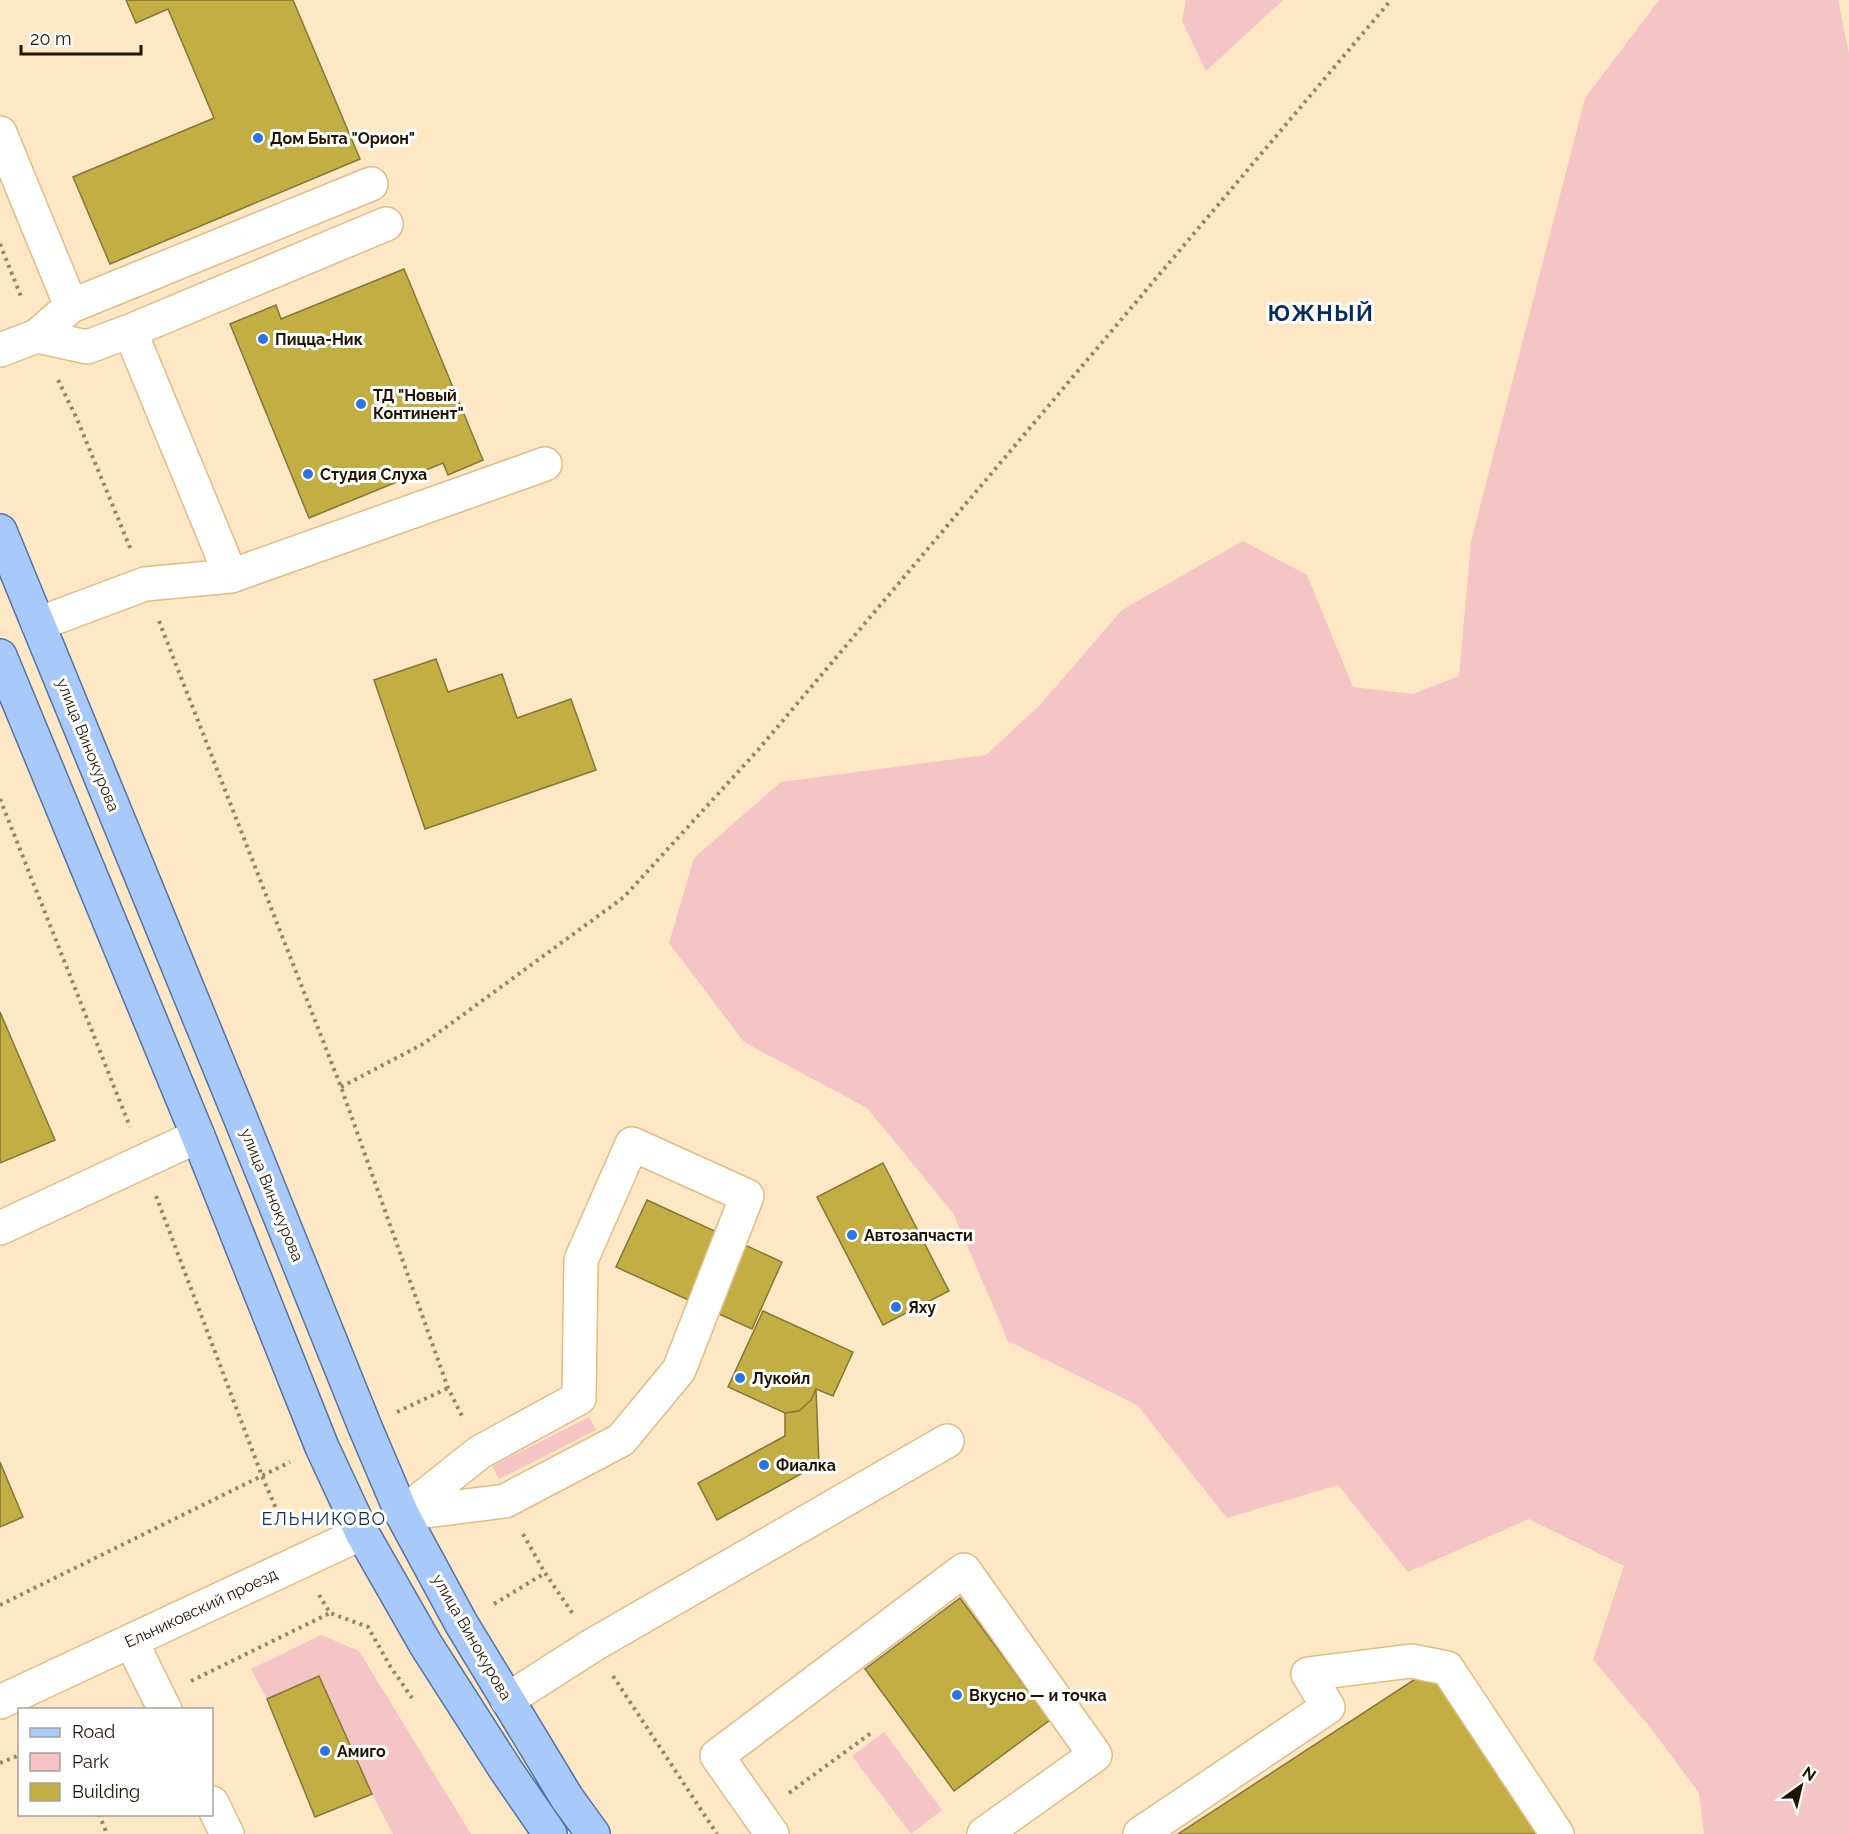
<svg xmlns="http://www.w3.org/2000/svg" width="1849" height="1834" font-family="Raleway,sans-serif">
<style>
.green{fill:#f5c5c5}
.building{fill:#c3ae44;stroke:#837638;stroke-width:1.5}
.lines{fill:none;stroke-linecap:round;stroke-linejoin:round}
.minor-casing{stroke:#e1bc84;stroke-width:36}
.major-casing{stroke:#5373a2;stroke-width:36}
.path{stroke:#97856a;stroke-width:4;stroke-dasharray:3 4.5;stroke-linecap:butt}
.minor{stroke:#fff;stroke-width:33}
.major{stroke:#a8cafb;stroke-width:33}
.poi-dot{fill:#2975e1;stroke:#fff;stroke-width:2}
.labels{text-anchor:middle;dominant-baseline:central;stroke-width:6;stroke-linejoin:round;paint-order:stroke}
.poi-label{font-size:16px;font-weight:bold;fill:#211400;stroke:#fff;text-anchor:start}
.street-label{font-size:16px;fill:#211400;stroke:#fff}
.neighbourhood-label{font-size:18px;letter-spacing:1.5px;fill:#072c5f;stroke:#fff}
.district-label{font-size:22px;font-weight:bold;letter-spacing:1.5px;fill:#072c5f;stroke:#fff}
</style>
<rect width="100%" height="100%" fill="#fde7c5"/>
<!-- green -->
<path class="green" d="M 1186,0 L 1283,0 L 1206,71 L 1182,21 Z
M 1659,0 L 1838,0 L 1849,54 L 1849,1834 L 1704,1834 L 1699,1793 L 1650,1727 L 1593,1660 L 1624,1566 L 1529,1519 L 1408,1572 L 1338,1485 L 1227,1518 L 1137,1405 L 1008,1341 L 953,1213 L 867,1108 L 744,1042 L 669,943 L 694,858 L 781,782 L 986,755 L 1039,706 L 1122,610 L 1243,541 L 1307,575 L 1353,687 L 1413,694 L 1459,676 L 1471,542 L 1585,98 Z
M 589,1417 L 596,1430 L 499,1479 L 492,1466 Z
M 321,1635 L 359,1651 L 471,1834 L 393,1834 L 372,1794 L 319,1676 L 267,1699 L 251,1669 Z
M 884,1732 L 942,1810 L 911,1834 L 852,1756 Z"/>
<!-- building -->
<path class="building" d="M 126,0 L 293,0 L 360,159 L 110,264 L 73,177 L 214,118 L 168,9 L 136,23 Z
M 404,269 L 483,460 L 448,475 L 443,463 L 309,518 L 230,324 L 276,305 L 281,319 Z
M 436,659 L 448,692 L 502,674 L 517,718 L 571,699 L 596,770 L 425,829 L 374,680 Z
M 0,1012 L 55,1140 L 0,1163 Z
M 883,1163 L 949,1291 L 883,1325 L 817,1197 Z
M 647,1200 L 782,1262 L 752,1329 L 616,1267 Z
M 763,1311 L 853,1352 L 833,1396 L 816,1389 L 811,1400 L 799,1411 L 785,1413 L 728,1387 Z
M 816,1389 L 819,1464 L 717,1520 L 698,1483 L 785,1436 L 785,1413 L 799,1411 L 811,1400 Z
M 0,1462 L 23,1517 L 0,1527 Z
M 960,1598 L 1050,1720 L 954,1791 L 865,1669 Z
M 1429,1670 L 1537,1834 L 1178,1834 Z
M 319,1676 L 372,1794 L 315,1817 L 267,1699 Z"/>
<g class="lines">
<defs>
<path id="minor" d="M 0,133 L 71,306
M 130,331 L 231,576
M 37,336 L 87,347 L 130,331 L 386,224
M 0,350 L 37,336 L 71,306 L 371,184
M 38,624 L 145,584 L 231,576 L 545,464
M 632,1144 L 747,1196 L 679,1370 L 621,1440 L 505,1501 L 402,1514 L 480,1452 L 579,1398 L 581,1260 Z
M 0,1228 L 198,1136
M 131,1641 L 165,1710
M 507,1700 L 593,1645 L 947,1441
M 0,1702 L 362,1533
M 212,1803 L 227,1834
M 772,1834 L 717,1756 L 964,1570 L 1095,1755 L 984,1834
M 1140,1834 L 1328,1707 L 1308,1674 L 1411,1661 L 1447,1668 L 1557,1834"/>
<path id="major" d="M 0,531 L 240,1117 L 365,1427 L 402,1514 L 461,1623 L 567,1798 L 593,1834
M 0,656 L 198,1136 L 322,1447 L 362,1533 L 426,1645 L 506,1770 L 550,1834"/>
</defs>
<!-- minor casing -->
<use href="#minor" class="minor-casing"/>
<!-- major casing -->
<use href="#major" class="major-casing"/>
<!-- path -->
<path class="path" d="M 0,244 L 22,299
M 58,380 L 77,419 L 131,550
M 159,621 L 341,1087 L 448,1388 L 463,1418
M 0,799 L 130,1127
M 341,1087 L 423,1044 L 624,897 L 758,750 L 1391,0
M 156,1196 L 262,1476 L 284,1527
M 397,1412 L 448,1388
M 523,1534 L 545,1573 L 573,1614
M 319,1595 L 330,1613 L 368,1627 L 390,1666 L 412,1698
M 494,1604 L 545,1573
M 0,1605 L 290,1462
M 613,1676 L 717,1834
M 191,1681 L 330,1613
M 0,1763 L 20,1755
M 789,1793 L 871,1733
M 99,1814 L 107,1834"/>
<!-- minor -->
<use href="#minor" class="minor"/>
<!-- major -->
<use href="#major" class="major"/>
</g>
<!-- markers -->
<g class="poi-dot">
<circle cx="258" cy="138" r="6"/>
<circle cx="263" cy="339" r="6"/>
<circle cx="361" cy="404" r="6"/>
<circle cx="308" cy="474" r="6"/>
<circle cx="852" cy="1235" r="6"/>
<circle cx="896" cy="1307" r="6"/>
<circle cx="740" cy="1378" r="6"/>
<circle cx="764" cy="1465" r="6"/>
<circle cx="957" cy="1695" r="6"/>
<circle cx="325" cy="1751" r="6"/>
</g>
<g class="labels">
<!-- poi labels -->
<g class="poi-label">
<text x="270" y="138">Дом Быта "Орион"</text>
<text x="275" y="339">Пицца-Ник</text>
<text x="373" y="395">ТД "Новый<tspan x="373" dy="18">Континент"</tspan></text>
<text x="320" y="474">Студия Слуха</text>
<text x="864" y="1235">Автозапчасти</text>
<text x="908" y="1307">Яху</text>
<text x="752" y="1378">Лукойл</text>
<text x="776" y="1465">Фиалка</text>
<text x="969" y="1695">Вкусно — и точка</text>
<text x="337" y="1751">Амиго</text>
</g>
<!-- street labels -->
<g class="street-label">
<text transform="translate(88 745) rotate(68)">улица Винокурова</text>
<text transform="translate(272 1195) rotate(68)">улица Винокурова</text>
<text transform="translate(201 1608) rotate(-25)">Ельниковский проезд</text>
<text transform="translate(472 1637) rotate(60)">улица Винокурова</text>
</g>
<!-- neighbourhood labels -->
<g class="neighbourhood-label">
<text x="324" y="1518">ЕЛЬНИКОВО</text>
</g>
<!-- district labels -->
<g class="district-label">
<text x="1321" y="313">ЮЖНЫЙ</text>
</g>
</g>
<!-- legend -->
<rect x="18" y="1708" width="195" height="108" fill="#ffffff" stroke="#a6a199" stroke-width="1.5"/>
<rect x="30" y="1728" width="30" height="9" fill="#a8cafb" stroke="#a6a199" stroke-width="1.5"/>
<text x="72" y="1738" font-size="18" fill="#211400">Road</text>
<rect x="30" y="1753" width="30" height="18" fill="#f5c5c5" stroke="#a6a199" stroke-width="1.5"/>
<text x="72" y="1768" font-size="18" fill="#211400">Park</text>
<rect x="30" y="1783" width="30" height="18" fill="#c3ae44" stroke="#a6a199" stroke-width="1.5"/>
<text x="72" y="1798" font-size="18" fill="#211400">Building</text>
<!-- north arrow -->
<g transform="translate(1801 1786) rotate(34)" stroke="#ffffff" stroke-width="4.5" paint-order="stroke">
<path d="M0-4.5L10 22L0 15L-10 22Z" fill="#211400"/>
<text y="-9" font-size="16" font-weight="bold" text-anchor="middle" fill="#211400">N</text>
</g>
<!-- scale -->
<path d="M21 45v9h120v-9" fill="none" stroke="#211400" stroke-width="3"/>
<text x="30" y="45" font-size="18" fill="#211400" stroke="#ffffff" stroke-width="4.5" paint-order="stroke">20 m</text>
</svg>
